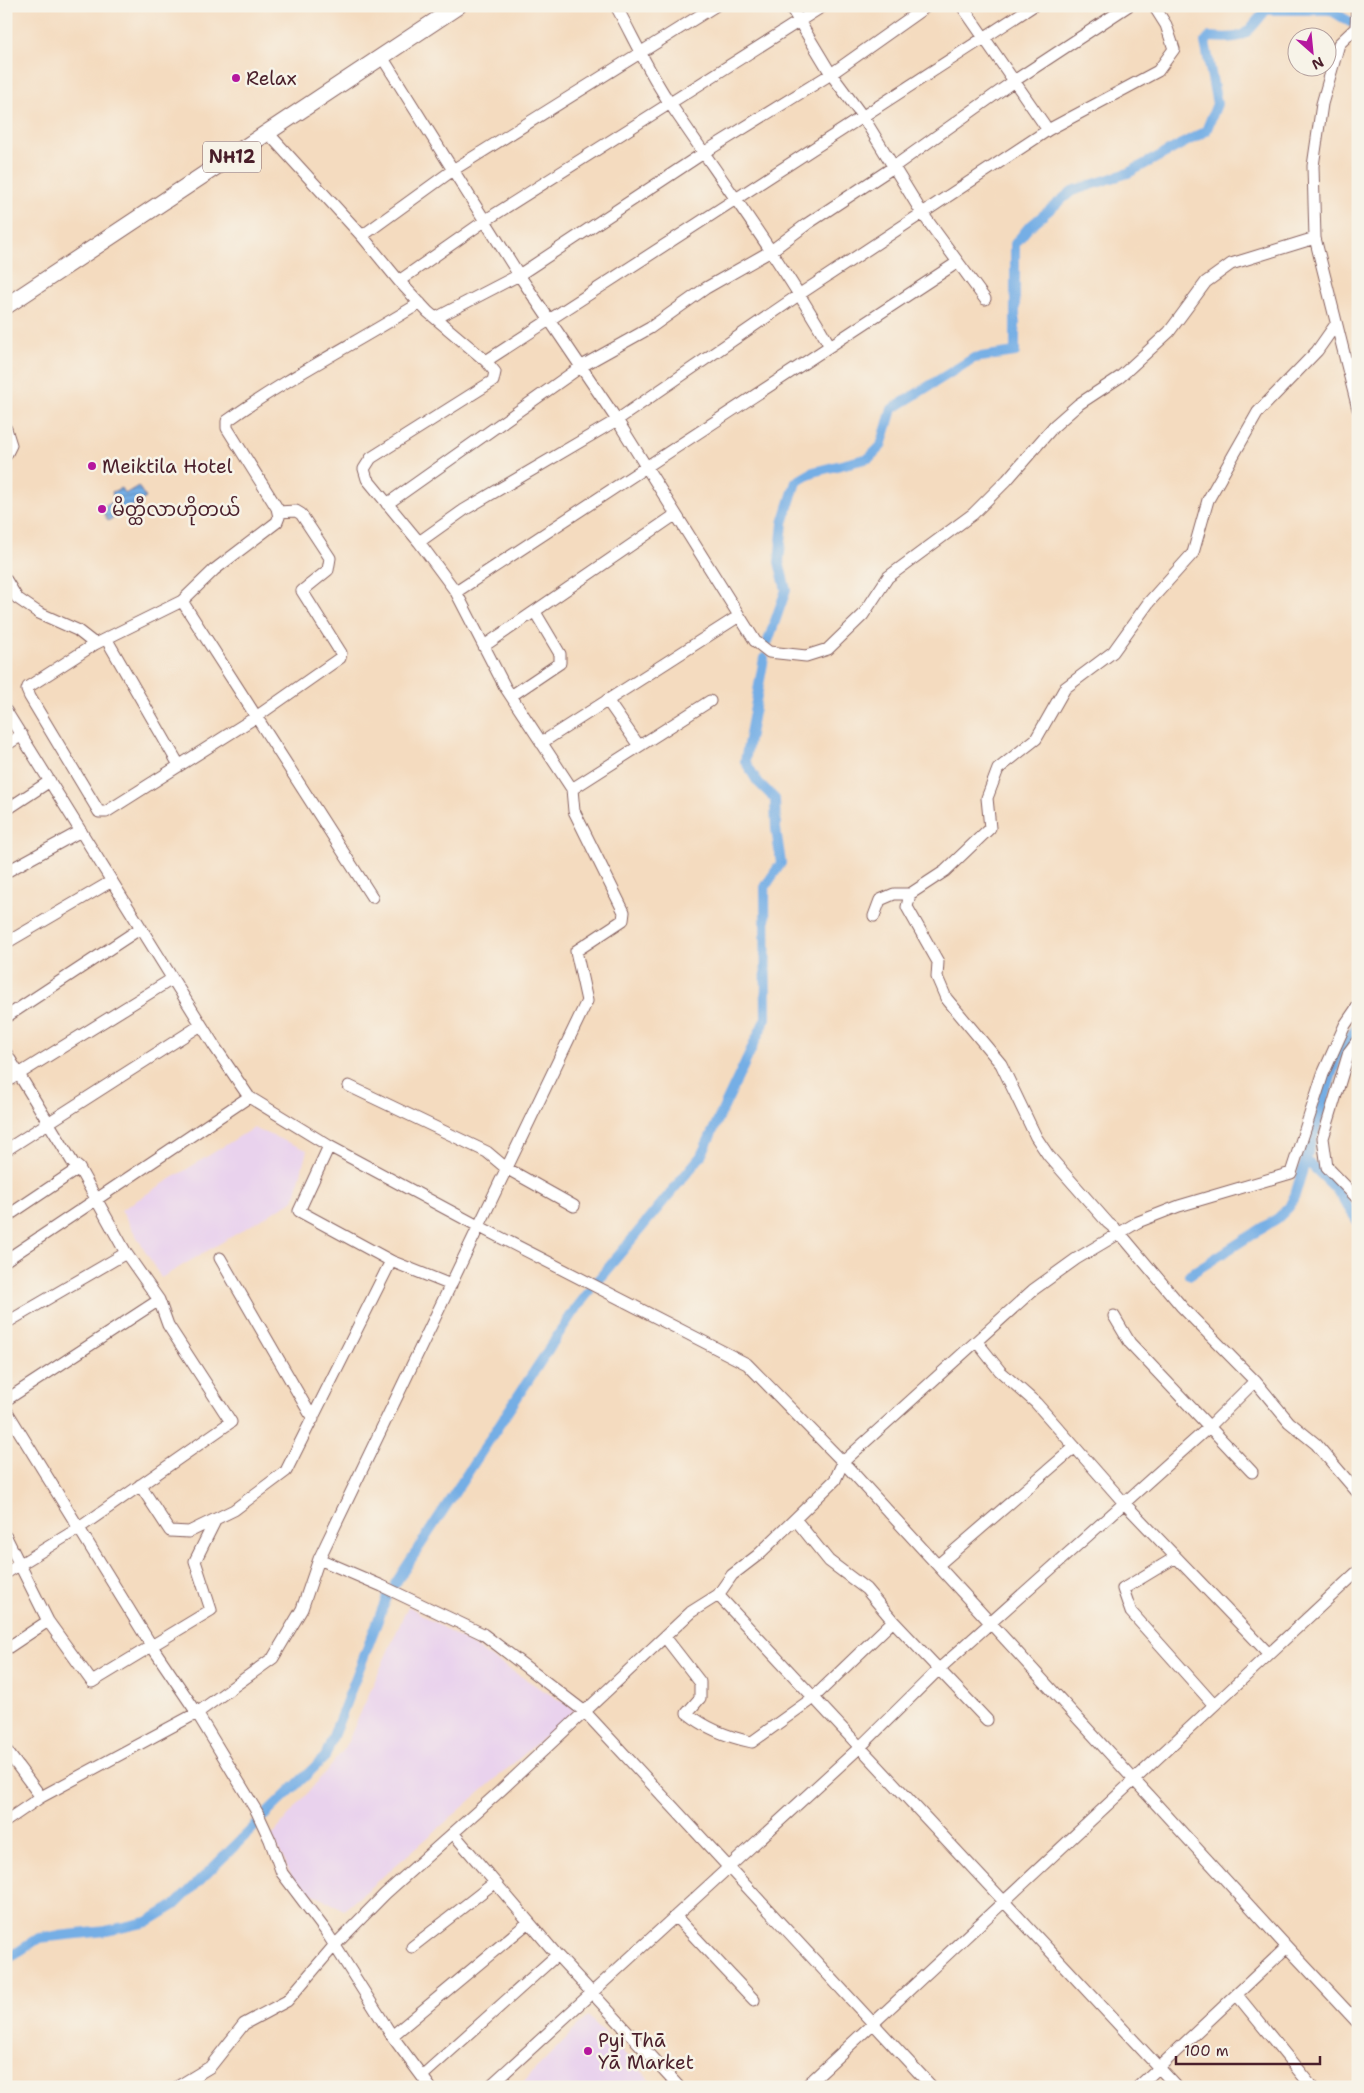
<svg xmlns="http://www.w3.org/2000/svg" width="1364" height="2093" font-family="'Shantell Sans','Noto Sans Myanmar',sans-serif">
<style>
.built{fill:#e9d2ed}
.water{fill:url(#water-rules);stroke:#606688}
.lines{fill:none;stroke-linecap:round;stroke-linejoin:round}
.canal{stroke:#75aee5;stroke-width:10}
.minor-casing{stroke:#86615f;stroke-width:13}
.highway-casing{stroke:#86615f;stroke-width:18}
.minor{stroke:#fff;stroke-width:11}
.highway{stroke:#fff;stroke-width:16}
.poi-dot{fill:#b5179e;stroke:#f7f3e8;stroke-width:2}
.labels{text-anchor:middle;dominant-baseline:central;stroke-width:5;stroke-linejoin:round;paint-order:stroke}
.shield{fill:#f7f3e8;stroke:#7e5f64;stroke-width:1}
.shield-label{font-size:18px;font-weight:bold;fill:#4a1f2b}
.poi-label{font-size:19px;fill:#4a1f2b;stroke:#f7f3e8;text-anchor:start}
</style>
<defs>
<pattern id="water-rules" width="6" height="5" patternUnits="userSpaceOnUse" patternTransform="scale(1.25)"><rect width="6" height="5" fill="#75aee5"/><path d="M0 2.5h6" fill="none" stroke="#628dba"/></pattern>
</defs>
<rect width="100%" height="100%" fill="#f7f3e8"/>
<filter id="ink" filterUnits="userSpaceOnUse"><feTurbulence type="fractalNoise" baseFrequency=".02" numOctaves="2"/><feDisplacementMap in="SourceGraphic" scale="10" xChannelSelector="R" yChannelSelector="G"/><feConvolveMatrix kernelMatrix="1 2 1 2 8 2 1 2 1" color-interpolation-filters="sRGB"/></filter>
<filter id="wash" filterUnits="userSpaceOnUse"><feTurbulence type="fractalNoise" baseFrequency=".0096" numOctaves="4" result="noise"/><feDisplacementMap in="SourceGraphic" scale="20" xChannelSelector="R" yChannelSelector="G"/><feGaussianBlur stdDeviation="1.12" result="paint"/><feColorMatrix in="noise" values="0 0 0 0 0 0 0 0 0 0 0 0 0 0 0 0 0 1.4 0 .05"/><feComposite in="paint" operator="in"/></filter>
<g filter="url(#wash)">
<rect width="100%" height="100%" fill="#f4dbbf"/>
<!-- built -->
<path class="built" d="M 253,1128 L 307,1150 L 294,1200 L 161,1278 L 121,1210 Z
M 408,1606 L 575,1710 L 344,1910 L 296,1885 L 272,1836 L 345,1748 Z
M 588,2016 L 657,2087 L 518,2087 Z"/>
<!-- water -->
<path class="water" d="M 138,486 L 146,498 L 108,521 L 101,509 L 114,501 L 112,492 L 121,488 L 125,494 Z"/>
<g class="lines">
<!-- canal -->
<path class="canal" d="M 768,641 L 786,590 L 779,562 L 783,523 L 796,482 L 813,472 L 869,458 L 881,446 L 892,409 L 974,358 L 1015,352 L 1015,244 L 1028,228 L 1072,191 L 1128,173 L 1206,131 L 1217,104 L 1205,42 L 1210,37 C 1246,40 1244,36 1266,10 L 1330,10 L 1350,22
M 1306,1160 L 1336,1189 L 1358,1222
M 1189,1275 L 1278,1218 L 1289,1207 L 1295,1195 L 1338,1054 L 1358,1025
M 599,1279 L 701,1156 L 766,1018 L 765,887 L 781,863 L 776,829 L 775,799 L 757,781 L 745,761 L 764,658
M 395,1584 L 573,1312 L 589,1292
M 264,1816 L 325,1757 L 387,1597
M 6,1960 L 39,1938 L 106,1931 L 147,1922 L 175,1905 L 255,1826"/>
</g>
</g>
<g filter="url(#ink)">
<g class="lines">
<defs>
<path id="minor" d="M 616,6 C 634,39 650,75 671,105 C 725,185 782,262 830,346
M 790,6 L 831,74 L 863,117 L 922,213 L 985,299
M 823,6 L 486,220 L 399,281 L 428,312 L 486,361 L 495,372 L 493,381 L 371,458 L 364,469 L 367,479 L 419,542 L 464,510 L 617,420 L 800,294 L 1048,130 L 1158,71 L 1174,49 L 1166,25 L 1154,6
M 962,6 L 1048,130
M 1356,26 L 1357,6
M 1358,26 L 1339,44 L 1322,104 L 1313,166 L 1315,238 L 1358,409
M 382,57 L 519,275 L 617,420 L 755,641 L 769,652 L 806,656 L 828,649 L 863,615 L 888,577 L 973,514 L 1007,480 L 1054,426 L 1079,404 L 1120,377 L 1169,332 L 1206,282 L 1231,264 L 1315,238
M 268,133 L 362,236
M 399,281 L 362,236 L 453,170 L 715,6
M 436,318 L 519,275 L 705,152 L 831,74 L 927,6
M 486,361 L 1033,6
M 6,429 L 11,445 L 6,455
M 387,504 L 582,366 L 650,328 L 706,288 L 771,251 L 807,224 L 892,168 L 1014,81 L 1128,6
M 278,512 L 296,511 L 301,514 L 330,558 L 328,570 L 302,591 L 341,653 L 340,658 L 256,717 L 106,812 L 99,812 L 30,697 L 27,690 L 28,687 L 95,644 L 182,601 L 214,570 L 277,522 L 279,517 L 277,508 L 227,428 L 227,421 C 288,377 356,343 420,303
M 6,580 L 17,598 L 39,613 L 77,630 L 95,644
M 456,592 L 958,262
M 182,601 L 372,897
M 107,640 L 179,765
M 484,646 L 675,515
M 511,696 L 560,663 L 560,654 L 535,612
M 607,700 L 639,746
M 6,711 L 215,1047 L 249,1097 L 329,1146 L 478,1226 L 747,1364 L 843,1462 L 1287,1947 L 1138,2087
M 541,743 L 739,616
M 6,745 L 22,735
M 572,789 L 710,701
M 6,810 L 50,781
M 6,872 L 81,831
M 910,894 L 907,907 L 938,962 L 937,977 L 946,998 L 1001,1064 L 1036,1137 L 1048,1155 L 1108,1223 L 1119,1232 L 1182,1307 L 1255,1381 L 1289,1422 L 1316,1444 L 1358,1493
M 874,916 L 880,900 L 894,894 L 910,894 L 945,871 L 990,828 L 987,798 L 998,769 L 1036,739 L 1065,688 L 1113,652 L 1149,602 L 1193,553 L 1208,500 L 1258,412 L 1317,351 L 1336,324
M 6,943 L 112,881
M 6,1017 L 141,928
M 1358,1040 L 1349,1052 L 1323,1138 L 1327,1167 L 1358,1199
M 6,1053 L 73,1163 L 79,1168 L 126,1253 L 159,1300 L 168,1325 L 231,1422 L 79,1528 L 6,1573
M 6,1082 L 172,979
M 349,1086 L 487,1152 L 506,1168 L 574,1206
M 329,1146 L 299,1211 L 391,1261 L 451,1285
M 6,1150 L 201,1025
M 6,1217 L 79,1168
M 220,1258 L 313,1419
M 6,1260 L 249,1097
M 1114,1316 L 1130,1343 L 1252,1472
M 6,1323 L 126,1253
M 977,1342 L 1000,1371 L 1036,1403 L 1125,1504 L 1269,1654
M 6,1400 L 159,1300
M 6,1410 L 151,1645 L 197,1713 L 257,1812 L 270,1840 L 282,1873 L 325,1930 L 392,2036 L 430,2087
M 140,1485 L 170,1531 L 189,1532 L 234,1510 L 286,1471 L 391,1261
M 795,1519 L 829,1561 L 866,1589 L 893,1621 L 987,1720
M 6,1537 L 48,1621 L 92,1682 L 211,1610 L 195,1561 L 216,1519
M 1176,1557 L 1123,1589 L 1131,1612 L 1214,1705
M 319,1559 L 382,1586 L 483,1634 L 585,1712 L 932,2087
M 938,1565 L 1075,1447
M 718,1595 L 1177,2087
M 665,1637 L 700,1682 L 700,1698 L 687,1713 C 707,1729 727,1737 752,1742 L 813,1698 L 893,1621
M 6,1649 L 48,1621
M 6,1750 L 41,1797
M 6,1821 L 41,1797 L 197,1713 L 273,1658 L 302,1609 L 319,1559 L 587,1001 L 576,951 L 623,920 L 624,912 L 574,811 L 572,789 L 505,687 L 456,592 L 419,542
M 453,1833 L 557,1955 L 679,2087
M 676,1917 L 754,2000
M 412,1947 L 494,1883
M 1287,1947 L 1358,2023
M 1237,1995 L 1312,2087
M 392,2036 L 529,1922
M 422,2076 L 557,1955
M 177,2087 L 210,2067 L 244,2024 L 287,2001 L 333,1947 L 385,1894 L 500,1791 L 691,1612 L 718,1595 L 732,1575 L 758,1555 L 835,1480 L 843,1462 L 1033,1290 L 1076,1259 L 1138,1222 L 1179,1206 L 1291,1173 L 1323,1074 L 1345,1025 L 1358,1006
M 489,2087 L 859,1748 L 939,1669 L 1208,1428 L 1255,1381
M 805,2087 L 1358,1571"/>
<path id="highway" d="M 6,306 L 458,6"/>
</defs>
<!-- minor casing -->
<use href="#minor" class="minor-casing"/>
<!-- highway casing -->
<use href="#highway" class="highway-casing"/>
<!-- minor -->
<use href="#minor" class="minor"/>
<!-- highway -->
<use href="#highway" class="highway"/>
</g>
</g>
<!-- markers -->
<g class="poi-dot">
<circle cx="236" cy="78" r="5"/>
<circle cx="92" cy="466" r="5"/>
<circle cx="102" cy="509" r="5"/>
<circle cx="588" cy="2051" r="5"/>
</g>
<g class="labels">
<!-- shield labels -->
<rect class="shield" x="203" y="141.5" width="58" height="31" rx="4"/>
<g class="shield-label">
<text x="232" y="157">NH12</text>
</g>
<!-- poi labels -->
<g class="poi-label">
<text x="246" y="78">Relax</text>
<text x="102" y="466">Meiktila Hotel</text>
<text x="112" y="509">မိတ္ထီလာဟိုတယ်</text>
<text x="598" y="2040">Pyi Thā<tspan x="598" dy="22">Yā Market</tspan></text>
</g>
</g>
<!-- margin -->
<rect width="1364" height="2093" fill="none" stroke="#f7f3e8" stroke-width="25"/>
<!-- north arrow -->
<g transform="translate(1312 52) rotate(153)"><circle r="24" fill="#f7f3e8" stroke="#b29e9c"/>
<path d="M0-4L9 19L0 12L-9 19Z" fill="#b5179e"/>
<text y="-8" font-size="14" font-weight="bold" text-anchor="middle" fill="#4a1f2b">N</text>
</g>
<!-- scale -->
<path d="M1176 2056v8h144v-8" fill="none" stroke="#4a1f2b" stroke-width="2.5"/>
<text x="1184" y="2056" font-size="15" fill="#4a1f2b" stroke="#f7f3e8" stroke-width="4" paint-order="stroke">100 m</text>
</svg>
